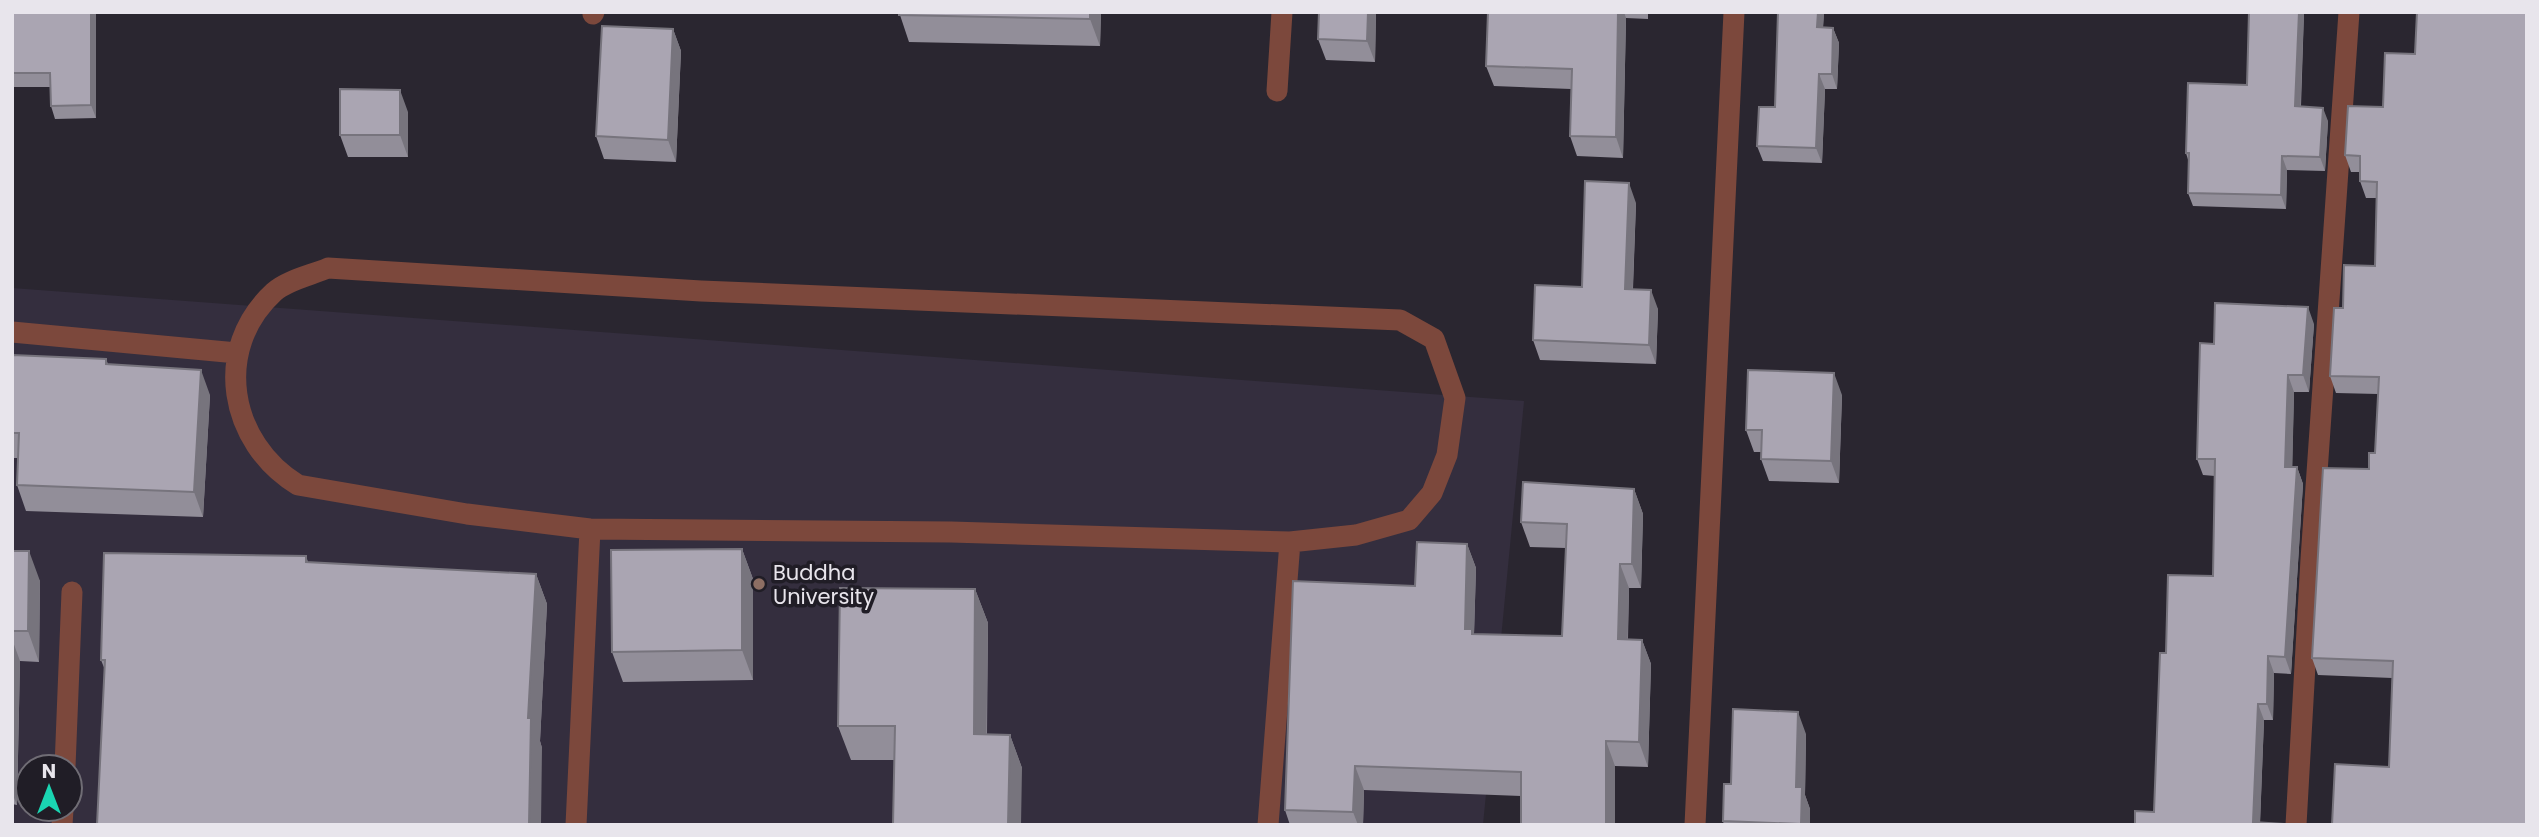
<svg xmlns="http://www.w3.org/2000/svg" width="2539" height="837" font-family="Poppins,sans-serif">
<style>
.built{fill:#342e3e;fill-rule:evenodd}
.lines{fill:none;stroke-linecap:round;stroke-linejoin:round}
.minor{stroke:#7c483c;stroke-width:21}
.wall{fill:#928e99}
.shaded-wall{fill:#77747d}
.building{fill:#aaa5b2;stroke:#77747d;stroke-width:2}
.education-dot{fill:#8d6e63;stroke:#201d26;stroke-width:2.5}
.labels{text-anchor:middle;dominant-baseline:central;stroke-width:7;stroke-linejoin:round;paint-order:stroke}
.poi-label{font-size:21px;fill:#e8e5ec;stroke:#201d26;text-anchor:start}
</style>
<rect width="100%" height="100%" fill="#2a2630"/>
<!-- built -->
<path class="built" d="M 12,288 L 1524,401 L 1483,825 L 12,825 ZM 28,767 L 70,767 L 70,809 L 28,809 Z"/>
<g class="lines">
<!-- minor -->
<path class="minor" d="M 593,14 L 594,12
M 1277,91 L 1282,12
M 328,268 L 701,291 L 1400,320 L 1434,339 L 1455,398 L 1447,455 L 1432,493 L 1409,520 L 1356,535 L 1290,542 L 951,532 L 590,529 L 467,514 L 298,485 C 229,443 212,349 274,292 C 287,280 312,275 328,268 Z
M 12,332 L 237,353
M 65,767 L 72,592
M 62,825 L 63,809
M 576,825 L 590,529
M 1268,825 L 1290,542
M 1695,825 L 1734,12
M 2296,825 L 2311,559 L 2349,12"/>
</g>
<!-- wall -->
<path class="wall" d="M 12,12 L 96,12 L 96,118 L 55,119 L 51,106 L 50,87 L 12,87 Z
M 899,12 L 1101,12 L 1100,46 L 909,42 Z
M 1319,12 L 1376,12 L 1375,62 L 1326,60 L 1318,39 Z
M 1488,12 L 1648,12 L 1648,19 L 1626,18 L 1623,158 L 1577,156 L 1570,136 L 1571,89 L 1494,86 L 1486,66 Z
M 1824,12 L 1823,28 L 1833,28 L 1839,43 L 1837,89 L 1825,89 L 1822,163 L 1763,161 L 1757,146 L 1775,107 Z
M 2249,12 L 2304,12 L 2301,106 L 2328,121 L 2325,171 L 2287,170 L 2286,209 L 2193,206 L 2188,193 L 2189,163 L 2186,153 L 2247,85 Z
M 2417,12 L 2527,12 L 2527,825 L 2332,825 L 2335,764 L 2389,767 L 2392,678 L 2318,675 L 2312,658 L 2323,468 L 2369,469 L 2369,453 L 2375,453 L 2378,394 L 2336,393 L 2330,376 L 2334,308 L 2343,308 L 2344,265 L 2375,266 L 2377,198 L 2366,198 L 2360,181 L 2360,172 L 2351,172 L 2345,155 L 2348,106 L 2383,107 L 2385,53 L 2415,54 Z
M 673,29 L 681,51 L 676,162 L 604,159 L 596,136 Z
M 408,112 L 408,157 L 348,157 L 340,135 Z
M 1636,203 L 1633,289 L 1658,309 L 1656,364 L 1540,360 L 1533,340 L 1582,287 Z
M 2314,324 L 2309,392 L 2294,392 L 2292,467 L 2297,467 L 2303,484 L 2291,674 L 2274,673 L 2273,720 L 2264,720 L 2260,822 L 2135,825 L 2154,812 L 2166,653 L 2213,576 L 2215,476 L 2203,475 L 2197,459 L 2214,344 Z
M 12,355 L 106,359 L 108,364 L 210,395 L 203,517 L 26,511 L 17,485 L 18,458 L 12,458 Z
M 1842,395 L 1839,483 L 1769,481 L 1761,459 L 1761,452 L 1754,452 L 1746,430 Z
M 1634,489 L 1643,514 L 1641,588 L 1629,588 L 1628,639 L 1642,640 L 1651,664 L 1648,767 L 1615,766 L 1615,825 L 1521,796 L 1364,790 L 1363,825 L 1290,825 L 1285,810 L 1415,586 L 1467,544 L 1476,568 L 1474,634 L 1562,636 L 1566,548 L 1530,547 L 1521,522 Z
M 742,549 L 753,579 L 753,680 L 623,682 L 612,652 Z
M 12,551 L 40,581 L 39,662 L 20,661 L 17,805 L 12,804 Z
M 306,556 L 308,562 L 536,574 L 547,604 L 540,741 L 542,748 L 105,670 L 101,660 Z
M 975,589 L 988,623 L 987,734 L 1010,735 L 1022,768 L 894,760 L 851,760 L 838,726 Z
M 1806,734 L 1805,795 L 1810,809 L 1810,825 L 1724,825 L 1723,821 L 1731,784 Z"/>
<!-- shaded-wall -->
<path class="shaded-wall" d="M 91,12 L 96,12 L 96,118 L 91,105 Z
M 1090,12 L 1101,12 L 1100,46 L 1090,19 Z
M 1368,12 L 1376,12 L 1375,62 L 1367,41 Z
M 1618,12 L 1624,12 L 1626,18 L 1623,158 L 1616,137 Z
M 1818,12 L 1824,12 L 1822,42 L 1817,27 Z
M 2299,12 L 2304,12 L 2300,120 L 2295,106 Z
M 1833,28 L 1839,43 L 1837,89 L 1832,74 Z
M 673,29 L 681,51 L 676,162 L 668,140 Z
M 1819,74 L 1825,89 L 1822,163 L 1816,148 Z
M 400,90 L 408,112 L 408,157 L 400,135 Z
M 2323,108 L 2328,121 L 2325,171 L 2320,157 Z
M 2282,156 L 2287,170 L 2286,209 L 2281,195 Z
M 1629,183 L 1636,203 L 1632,308 L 1625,289 Z
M 1651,290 L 1658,309 L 1656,364 L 1649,345 Z
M 2308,307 L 2314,324 L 2309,392 L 2303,375 Z
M 201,370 L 210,395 L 203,517 L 194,492 Z
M 1834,373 L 1842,395 L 1839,483 L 1831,461 Z
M 2288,375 L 2294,392 L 2292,484 L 2285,467 Z
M 2297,467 L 2303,484 L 2291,674 L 2285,657 Z
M 1634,489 L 1643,514 L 1641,588 L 1632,564 Z
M 1467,544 L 1476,568 L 1474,634 L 1465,629 Z
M 742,549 L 753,579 L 753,680 L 742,650 Z
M 29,551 L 40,581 L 39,662 L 28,631 Z
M 1620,564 L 1629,588 L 1627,663 L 1618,639 Z
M 536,574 L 547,604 L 540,741 L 542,748 L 541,825 L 529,825 L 528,718 Z
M 975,589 L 988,623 L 986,767 L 974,734 Z
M 12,639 L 20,661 L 17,805 L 12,793 Z
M 1642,640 L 1651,664 L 1648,767 L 1639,742 Z
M 2268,656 L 2274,673 L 2273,720 L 2267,704 Z
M 2258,704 L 2264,720 L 2260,825 L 2253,822 Z
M 1798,712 L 1806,734 L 1805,795 L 1810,809 L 1810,825 L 1801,825 L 1802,801 L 1796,787 Z
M 1010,735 L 1022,768 L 1021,825 L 1008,825 Z
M 1606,741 L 1615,766 L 1615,825 L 1606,825 Z
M 1355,766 L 1364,790 L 1363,825 L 1358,825 L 1353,812 Z"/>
<!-- building -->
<path class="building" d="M 12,12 L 91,12 L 91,105 L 51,106 L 50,73 L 12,73 Z
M 899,12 L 1090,12 L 1090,19 L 899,15 Z
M 1319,12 L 1368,12 L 1367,41 L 1318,39 Z
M 1488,12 L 1618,12 L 1616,137 L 1570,136 L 1572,69 L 1486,66 Z
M 1778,12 L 1818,12 L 1817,27 L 1833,28 L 1832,74 L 1819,74 L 1816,148 L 1757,146 L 1759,107 L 1775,107 Z
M 2249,12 L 2299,12 L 2295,106 L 2323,108 L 2320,157 L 2282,156 L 2281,195 L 2188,193 L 2189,153 L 2186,153 L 2188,83 L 2247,85 Z
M 2417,12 L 2527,12 L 2527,825 L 2332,825 L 2335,764 L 2389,767 L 2393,661 L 2312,658 L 2323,468 L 2369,469 L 2369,453 L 2375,453 L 2379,377 L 2330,376 L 2334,308 L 2343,308 L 2344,265 L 2375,266 L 2377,182 L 2360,181 L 2360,156 L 2345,155 L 2348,106 L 2383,107 L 2385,53 L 2415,54 Z
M 602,26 L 673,29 L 668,140 L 596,136 Z
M 340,89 L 400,90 L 400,135 L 340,135 Z
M 1585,181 L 1629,183 L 1625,289 L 1651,290 L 1649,345 L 1533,340 L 1535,285 L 1582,287 Z
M 2215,303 L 2308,307 L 2303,375 L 2288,375 L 2285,467 L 2297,467 L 2285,657 L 2268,656 L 2267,704 L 2258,704 L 2253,822 L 2301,825 L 2135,825 L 2135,811 L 2154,812 L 2160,653 L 2166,653 L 2168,575 L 2213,576 L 2215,459 L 2197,459 L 2200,343 L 2214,344 Z
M 12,355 L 106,359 L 106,364 L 201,370 L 194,492 L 17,485 L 19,433 L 12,433 Z
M 1748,370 L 1834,373 L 1831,461 L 1761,459 L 1762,430 L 1746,430 Z
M 1523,482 L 1634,489 L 1632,564 L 1620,564 L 1618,639 L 1642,640 L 1639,742 L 1606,741 L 1606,825 L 1521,825 L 1521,772 L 1355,766 L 1353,812 L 1285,810 L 1293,581 L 1415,586 L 1417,542 L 1467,544 L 1465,629 L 1472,629 L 1472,634 L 1562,636 L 1567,524 L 1521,522 Z
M 742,549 L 742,650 L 612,652 L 611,550 Z
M 12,551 L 29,551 L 28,631 L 12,631 Z
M 104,553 L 306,556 L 306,562 L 536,574 L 528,718 L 531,718 L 529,825 L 97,825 L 105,660 L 101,660 Z
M 840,588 L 975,589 L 974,734 L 1010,735 L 1008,825 L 893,825 L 895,726 L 838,726 Z
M 1733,709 L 1798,712 L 1796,787 L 1802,787 L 1801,824 L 1723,821 L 1724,784 L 1731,784 Z"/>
<!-- markers -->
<circle class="education-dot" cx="759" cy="584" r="7"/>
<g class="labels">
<!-- poi labels -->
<g class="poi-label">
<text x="773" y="572">Buddha<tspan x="773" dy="24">University</tspan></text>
</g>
</g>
<!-- border -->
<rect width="2539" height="837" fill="none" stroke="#e8e5ec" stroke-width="28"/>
<!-- north arrow -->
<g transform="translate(49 788)"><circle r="33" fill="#201d26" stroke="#706d75" stroke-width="2"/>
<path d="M0-5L12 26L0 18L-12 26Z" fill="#1ad5b2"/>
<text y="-10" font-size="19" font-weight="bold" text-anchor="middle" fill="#e8e5ec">N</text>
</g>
</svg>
